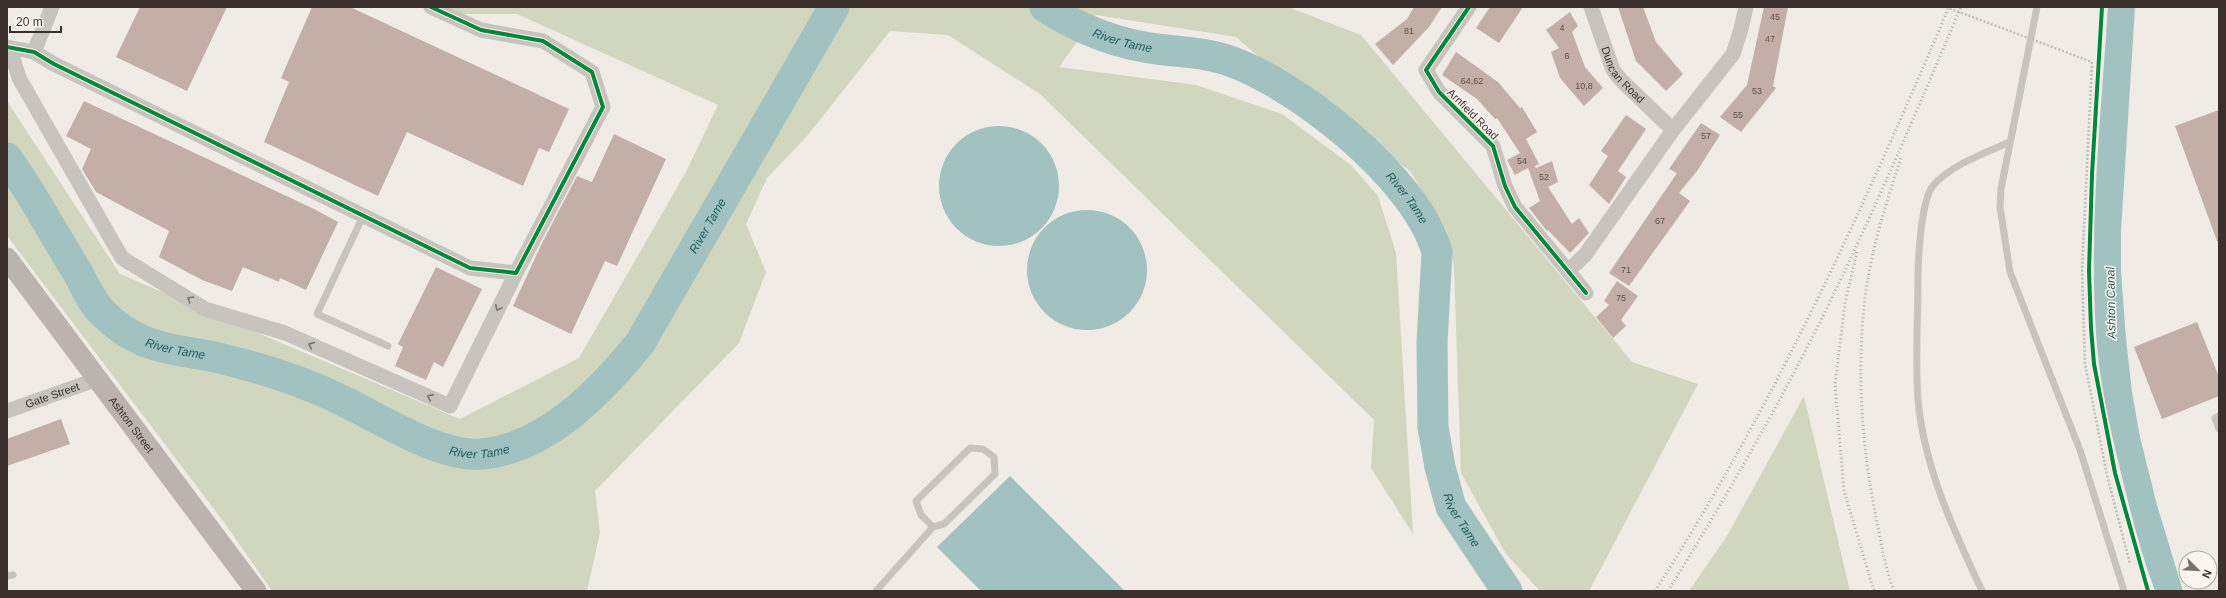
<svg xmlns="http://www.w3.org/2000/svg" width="2226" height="598" font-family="Helvetica,sans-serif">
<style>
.green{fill:#d1d6bf}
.water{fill:#a1c2c1}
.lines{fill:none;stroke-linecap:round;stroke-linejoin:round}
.river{stroke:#a1c2c1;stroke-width:31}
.building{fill:#c3afa7}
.path{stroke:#c2bbb6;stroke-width:2.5;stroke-dasharray:2 2;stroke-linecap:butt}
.service{stroke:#c9c3be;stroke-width:7}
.minor{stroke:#c9c3be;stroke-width:15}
.secondary{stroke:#bab3ae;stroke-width:21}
.rail{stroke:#b1aca8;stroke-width:3;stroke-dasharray:1 3;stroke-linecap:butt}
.path-bridge{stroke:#c2bbb6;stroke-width:2.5;stroke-dasharray:2 2;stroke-linecap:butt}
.cycleway-casing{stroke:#fbf5ee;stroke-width:6}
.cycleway{stroke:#00873e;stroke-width:4}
.oneway{stroke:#7b726d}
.labels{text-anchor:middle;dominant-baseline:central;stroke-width:3;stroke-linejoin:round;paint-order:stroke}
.number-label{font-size:9px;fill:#5d504a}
.street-label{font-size:11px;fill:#3b302b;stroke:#fbf5ee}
.water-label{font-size:12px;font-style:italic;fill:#1f5a5e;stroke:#fbf5ee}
</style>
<rect width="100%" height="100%" fill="#f0ebe5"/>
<!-- green -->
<path class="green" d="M 447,7 L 1288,7 L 1361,35 L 1632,362 L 1698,384 L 1589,591 L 1540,591 L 1506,554 L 1461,473 L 1454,267 L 1446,230 L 1410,171 L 1274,70 L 1236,37 L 1096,15 L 1059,67 L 1196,85 L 1282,114 L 1351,165 L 1378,196 L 1396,253 L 1413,534 L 1371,468 L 1374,420 L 1040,94 L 948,35 L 890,31 L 808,135 L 767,178 L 746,224 L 766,272 L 739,343 L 595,491 L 600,533 L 587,591 L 272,591 L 226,525 L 8,237 L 7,101 L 120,274 L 460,419 L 579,358 L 686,172 L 718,105 L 517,14 L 463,14 Z
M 1804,396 L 1850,591 L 1689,591 L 1727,536 Z"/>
<!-- water -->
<path class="water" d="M 2108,7 L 2135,7 L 2121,231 L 2121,272 L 2126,339 L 2132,392 L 2140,437 L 2157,505 L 2183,591 L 2155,591 C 2140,551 2130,510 2120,469 C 2109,424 2099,379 2096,333 C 2089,225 2101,114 2108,7 Z
M939 186a60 60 0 1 1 120 0a60 60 0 1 1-120 0Z
M1027 270a60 60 0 1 1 120 0a60 60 0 1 1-120 0Z
M 1010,476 L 1125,591 L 981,591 L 937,547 Z"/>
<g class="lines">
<!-- river -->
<g class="river">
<path id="s1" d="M 1045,7 C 1079,29 1117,44 1157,49 C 1179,52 1199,52 1220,58 C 1292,78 1419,180 1437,253 L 1432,342 L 1433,427 L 1440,467 L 1451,507 L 1507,591"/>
<path id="s2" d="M 7,158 C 33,194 54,235 78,273 C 85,286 92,303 103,313 C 140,351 175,348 223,359 C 260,368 304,382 339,399 C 378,417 439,458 482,454 C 547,448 601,391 640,343 L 834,7"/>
</g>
</g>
<!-- building -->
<path class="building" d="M 140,7 L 227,7 L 187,91 L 116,57 Z
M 312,7 L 350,7 L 569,109 L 549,152 L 539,148 L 523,186 L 407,132 L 378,196 L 264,142 L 289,82 L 281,78 Z
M 1414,7 L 1442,7 L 1429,27 L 1393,65 L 1375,44 L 1407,19 Z
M 1490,7 L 1523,7 L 1499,43 L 1476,28 Z
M 1618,7 L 1643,7 L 1656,42 L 1683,74 L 1666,91 L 1636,61 Z
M 1764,7 L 1788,7 L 1773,86 L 1776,88 L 1741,132 L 1720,117 L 1747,85 Z
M 1570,12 L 1578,26 L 1572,32 L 1585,67 L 1603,88 L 1584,106 L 1560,78 L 1551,52 L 1559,48 L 1546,30 Z
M 1456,52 L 1498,82 L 1520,108 L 1522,107 L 1537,132 L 1526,139 L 1539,164 L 1535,166 L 1536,168 L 1552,161 L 1558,182 L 1548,187 L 1572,224 L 1579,218 L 1589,233 L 1570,253 L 1548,230 L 1547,231 L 1529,208 L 1540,201 L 1528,168 L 1515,175 L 1507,160 L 1520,153 L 1497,118 L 1495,119 L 1477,99 L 1442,75 Z
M 84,101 L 314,209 L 338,222 L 306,290 L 280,278 L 279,282 L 243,267 L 232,291 L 202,280 L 159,257 L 169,231 L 96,192 L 82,169 L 91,149 L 66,136 Z
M 2219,110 L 2219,241 L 2217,241 L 2175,126 Z
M 1626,115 L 1646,129 L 1618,171 L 1626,177 L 1609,204 L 1589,185 L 1608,156 L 1601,151 Z
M 1701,123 L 1720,135 L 1697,171 L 1679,193 L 1690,201 L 1629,286 L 1609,273 L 1677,173 L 1669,169 Z
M 614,134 L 666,159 L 617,266 L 605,261 L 571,334 L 513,306 L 542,243 L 577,176 L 592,182 Z
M 436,267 L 482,289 L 443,367 L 434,362 L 426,380 L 395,366 L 403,347 L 398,344 Z
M 1617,281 L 1638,296 L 1621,320 L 1626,326 L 1613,338 L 1596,317 L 1609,305 L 1604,301 Z
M 2197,322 L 2219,377 L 2219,396 L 2162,419 L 2134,347 Z
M 61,419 L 70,444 L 7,466 L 7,439 Z"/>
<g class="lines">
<!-- path -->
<path class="path" d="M 2092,62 L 2082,270 L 2085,364 L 2107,475 L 2130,564"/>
<!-- service -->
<path class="service" d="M 2037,7 L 2001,189 L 2000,207 L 2010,272 L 2080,450 L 2124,591
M 363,216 L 317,314 L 388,346
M 2219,416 L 2215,418 L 2219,429
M 7,576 L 13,575
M 876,591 L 933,527 L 944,524 L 995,474 L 994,457 L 983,449 L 970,448 L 916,501 L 921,515 L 933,527
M 1982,591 C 1954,531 1924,467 1918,400 C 1915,360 1918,319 1918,279 C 1918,259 1921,203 1932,187 C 1948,166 1987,152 2010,142"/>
<!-- minor -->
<g class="minor">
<path d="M 1469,7 L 1426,70 L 1439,92 L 1493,146 L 1505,186 L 1515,207 L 1586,293"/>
<path id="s3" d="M 1591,7 L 1613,70 L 1621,80 L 1673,130"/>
<path d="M 7,47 L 34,52 L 54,64 L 470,268 L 516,273 L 603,107 L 592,72 L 543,41 L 481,30 L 431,7"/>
<path d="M 10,48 L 19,78 L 122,258 L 205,309 L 285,333 L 450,406 L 516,273"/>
<path d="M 34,52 L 52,7"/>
<path d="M 1568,271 L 1585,255 L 1673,130 L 1733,54 L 1741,29 L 1746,7"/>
<path id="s4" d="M 7,411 L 98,379"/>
</g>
<!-- secondary -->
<path class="secondary" id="s5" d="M 7,258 L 256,591"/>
<!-- rail -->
<path class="rail" d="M 1857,252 L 1845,303 L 1835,384 L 1844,491 L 1874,591
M 1655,591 C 1775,404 1862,211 1949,7
M 1668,591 C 1722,504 1774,414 1820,322 C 1871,219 1916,113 1961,7
M 1894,591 C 1886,570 1882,549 1878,527 C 1862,452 1856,374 1865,298 C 1871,250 1886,203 1901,158"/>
<!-- path-bridge -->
<path class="path-bridge" d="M 1946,7 L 2092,62"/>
<defs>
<path id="cycleway" d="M 1469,7 L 1426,70 L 1439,92 L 1493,146 L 1505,186 L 1515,207 L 1586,293
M 2102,7 L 2092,174 L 2089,271 L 2091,328 L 2094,364 L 2115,473 L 2148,591
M 7,47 L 34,52 L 54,64 L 470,268 L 516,273 L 603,107 L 592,72 L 543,41 L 481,30 L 431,7"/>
</defs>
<!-- cycleway casing -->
<use href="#cycleway" class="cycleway-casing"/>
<!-- cycleway -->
<use href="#cycleway" class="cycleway"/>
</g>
<!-- one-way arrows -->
<defs><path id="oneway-chevron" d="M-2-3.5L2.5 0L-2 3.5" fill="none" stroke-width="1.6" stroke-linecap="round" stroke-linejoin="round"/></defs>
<g class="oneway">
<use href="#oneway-chevron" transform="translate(190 299) rotate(-148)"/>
<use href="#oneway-chevron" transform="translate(498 308) rotate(117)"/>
<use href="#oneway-chevron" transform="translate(311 345) rotate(-156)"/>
<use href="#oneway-chevron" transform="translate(430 397) rotate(-156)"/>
</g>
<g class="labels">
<!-- number labels -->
<g class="number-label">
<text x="1775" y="17">45</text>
<text x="1562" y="28">4</text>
<text x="1409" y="31">81</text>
<text x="1770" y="39">47</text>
<text x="1567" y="56">6</text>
<text x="1472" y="81">64,62</text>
<text x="1584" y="86">10,8</text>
<text x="1757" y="91">53</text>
<text x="1738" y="115">55</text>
<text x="1706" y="136">57</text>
<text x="1522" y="161">54</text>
<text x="1544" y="177">52</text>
<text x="1660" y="221">67</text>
<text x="1626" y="270">71</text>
<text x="1621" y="298">75</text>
</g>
<!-- street labels -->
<g class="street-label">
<text stroke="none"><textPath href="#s3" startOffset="76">Duncan Road</textPath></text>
<text transform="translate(1473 114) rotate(45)">Arnfield Road</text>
<text stroke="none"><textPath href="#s4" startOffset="48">Gate Street</textPath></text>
<text stroke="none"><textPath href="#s5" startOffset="208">Ashton Street</textPath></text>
</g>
<!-- water labels -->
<g class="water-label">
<text stroke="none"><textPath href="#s1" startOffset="85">River Tame</textPath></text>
<text stroke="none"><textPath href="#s1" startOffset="421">River Tame</textPath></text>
<text stroke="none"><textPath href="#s2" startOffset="925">River Tame</textPath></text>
<text transform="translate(2111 303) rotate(-91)">Ashton Canal</text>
<text stroke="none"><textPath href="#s2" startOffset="265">River Tame</textPath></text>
<text stroke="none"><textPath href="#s2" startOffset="589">River Tame</textPath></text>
<text stroke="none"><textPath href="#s1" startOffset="757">River Tame</textPath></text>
</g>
</g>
<!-- border -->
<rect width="2226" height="598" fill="none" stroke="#3b302b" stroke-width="16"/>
<!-- north arrow -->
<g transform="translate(2198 570) rotate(114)"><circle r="19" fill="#fbf5ee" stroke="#aea6a0"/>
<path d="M0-3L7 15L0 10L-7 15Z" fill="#7a716c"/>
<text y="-6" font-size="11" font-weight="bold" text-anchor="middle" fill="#3b302b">N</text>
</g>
<!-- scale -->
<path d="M10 26v6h51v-6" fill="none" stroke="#3b302b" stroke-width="2"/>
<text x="16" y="26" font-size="12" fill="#3b302b" stroke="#fbf5ee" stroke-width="3" paint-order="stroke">20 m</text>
</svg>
